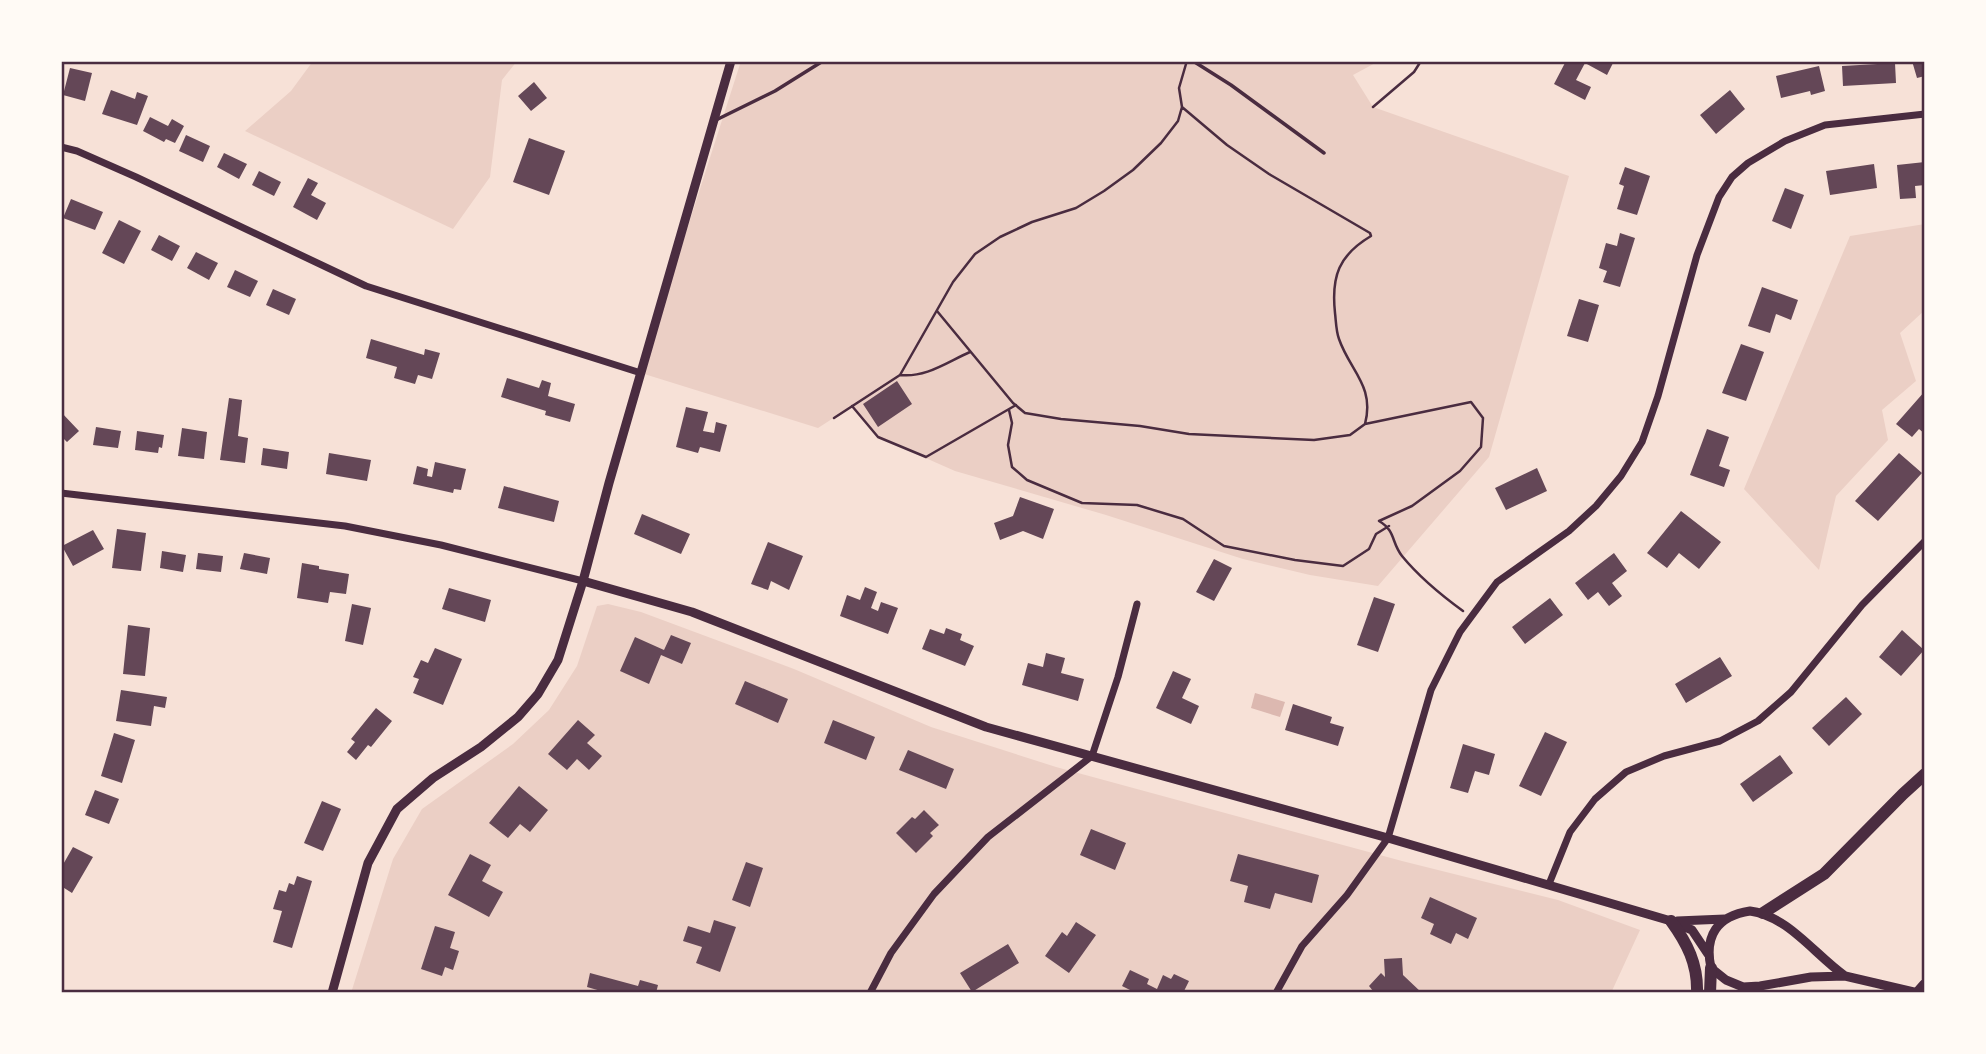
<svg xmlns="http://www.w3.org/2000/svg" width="1986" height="1054" font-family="'Nunito Sans',sans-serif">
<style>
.green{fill:#ebcfc5}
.water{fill:#dcb8b0}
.building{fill:#644757}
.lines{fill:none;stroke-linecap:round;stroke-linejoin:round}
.path{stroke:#4a2c40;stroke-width:2.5}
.service{stroke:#4a2c40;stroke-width:3.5}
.minor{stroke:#4a2c40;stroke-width:7}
.tertiary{stroke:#4a2c40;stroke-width:9}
.motorway{stroke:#4a2c40;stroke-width:12}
.neatline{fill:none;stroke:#4a2c40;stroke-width:2.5}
</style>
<rect width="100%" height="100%" fill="#f7e1d7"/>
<!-- green -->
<path class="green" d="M 313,61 L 517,61 L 502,80 L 490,177 L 453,229 L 245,131 L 291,91 Z
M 741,61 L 1379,61 L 1353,75 L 1373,107 L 1569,176 L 1489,457 L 1378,586 L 1310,575 L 1243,559 L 1106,515 L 955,471 L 878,437 L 852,406 L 818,428 L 641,373 Z
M 1925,224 L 1925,310 L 1900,333 L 1916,381 L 1882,410 L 1888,440 L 1836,496 L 1819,570 L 1744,489 L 1850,236 Z
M 608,604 L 641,612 L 794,669 L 931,727 L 1056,767 L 1402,861 L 1558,900 L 1640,930 L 1611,993 L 351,993 L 393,859 L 422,809 L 513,744 L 549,710 L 577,666 L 597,606 Z"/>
<!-- water -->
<path class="water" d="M 1255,693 L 1285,702 L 1280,717 L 1251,708 Z"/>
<!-- building -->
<path class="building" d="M 1566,61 L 1614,61 L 1607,75 L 1585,63 L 1576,80 L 1591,87 L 1585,100 L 1554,84 Z
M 1912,61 L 1925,61 L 1925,76 L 1917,78 Z
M 1895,63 L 1896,83 L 1843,86 L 1842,66 Z
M 1819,66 L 1825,91 L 1811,95 L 1810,91 L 1781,98 L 1776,76 Z
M 70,68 L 92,73 L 85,101 L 63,95 Z
M 534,82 L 547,98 L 531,111 L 518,96 Z
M 111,90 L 135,99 L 137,92 L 148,96 L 137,125 L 102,114 Z
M 1730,90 L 1745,109 L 1716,134 L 1700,115 Z
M 150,117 L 168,126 L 172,119 L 184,126 L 175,143 L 166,139 L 164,142 L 143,131 Z
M 186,135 L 210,146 L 203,162 L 179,151 Z
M 529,138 L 565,151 L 549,195 L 513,182 Z
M 224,153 L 247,164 L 239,179 L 217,167 Z
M 1925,162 L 1925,185 L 1915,186 L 1916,198 L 1900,199 L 1897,165 Z
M 1874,164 L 1877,188 L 1830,195 L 1826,171 Z
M 1625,167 L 1650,176 L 1637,215 L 1617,209 L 1624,186 L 1619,184 Z
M 259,171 L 281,182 L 274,196 L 252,185 Z
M 308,178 L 318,183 L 311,195 L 326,203 L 317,220 L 293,207 Z
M 1785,188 L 1804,195 L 1791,229 L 1772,221 Z
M 71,199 L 103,212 L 95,230 L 63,218 Z
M 119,220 L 141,231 L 124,264 L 102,253 Z
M 1620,233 L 1635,238 L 1620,287 L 1603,282 L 1607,271 L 1599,268 L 1606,243 L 1617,246 Z
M 159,235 L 180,246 L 172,261 L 151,250 Z
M 196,252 L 218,263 L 209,280 L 187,268 Z
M 235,270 L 258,281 L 250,297 L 227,287 Z
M 1762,287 L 1798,300 L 1791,320 L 1776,314 L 1770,333 L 1748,326 Z
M 273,289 L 296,299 L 289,315 L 266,305 Z
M 1579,299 L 1599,305 L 1588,342 L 1567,336 Z
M 371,339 L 424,355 L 425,349 L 440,353 L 432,379 L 418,375 L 415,384 L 394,378 L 397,367 L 366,358 Z
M 1741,344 L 1764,352 L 1746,401 L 1722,393 Z
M 507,378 L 539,388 L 542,380 L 551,383 L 548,396 L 575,404 L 570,422 L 545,415 L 546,411 L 501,397 Z
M 897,381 L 912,404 L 878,427 L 863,404 Z
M 1925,391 L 1925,434 L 1919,429 L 1912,437 L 1896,424 Z
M 229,398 L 242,400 L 238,436 L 248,438 L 245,463 L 220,460 Z
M 686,407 L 708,412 L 703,431 L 714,433 L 716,422 L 727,425 L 720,452 L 700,447 L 698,453 L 676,447 Z
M 61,412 L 79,431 L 67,442 L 61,436 Z
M 96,427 L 121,431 L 118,448 L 93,445 Z
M 182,428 L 207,432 L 204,459 L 178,456 Z
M 1707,429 L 1729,437 L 1719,466 L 1730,470 L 1724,487 L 1690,475 Z
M 137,431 L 164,435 L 162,448 L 159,447 L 158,453 L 135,450 Z
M 263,448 L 289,452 L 287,469 L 261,465 Z
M 329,453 L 371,460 L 367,481 L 326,474 Z
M 1899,453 L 1922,473 L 1878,521 L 1855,501 Z
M 435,462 L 466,469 L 461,490 L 454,489 L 453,493 L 413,484 L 417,466 L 428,469 L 427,476 L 432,477 Z
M 1537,468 L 1547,491 L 1506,510 L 1495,488 Z
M 504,486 L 559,501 L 554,522 L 498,508 Z
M 1020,497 L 1054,509 L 1043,539 L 1023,531 L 1000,540 L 994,523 L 1013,516 Z
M 1681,511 L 1721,542 L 1699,569 L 1679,553 L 1667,568 L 1647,553 Z
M 642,514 L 690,534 L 681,554 L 634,534 Z
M 117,529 L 146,533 L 141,571 L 112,568 Z
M 93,530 L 104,549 L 73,566 L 62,546 Z
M 768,542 L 803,556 L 789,590 L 771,581 L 768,590 L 751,584 Z
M 162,551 L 186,555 L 183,572 L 160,568 Z
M 198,553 L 223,556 L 221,572 L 196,569 Z
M 244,553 L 270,558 L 267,574 L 240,569 Z
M 1614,553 L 1627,571 L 1612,583 L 1622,596 L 1609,606 L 1598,592 L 1588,600 L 1575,583 Z
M 1214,559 L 1232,568 L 1214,601 L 1196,592 Z
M 302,563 L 319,566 L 319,569 L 349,574 L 346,594 L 330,592 L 328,603 L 297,598 Z
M 865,587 L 877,592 L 871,608 L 878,611 L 881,602 L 898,608 L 888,634 L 840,616 L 847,595 L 860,600 Z
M 449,588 L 491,600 L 485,622 L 442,609 Z
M 1374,597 L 1395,604 L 1378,652 L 1357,645 Z
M 1550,598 L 1563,615 L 1525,644 L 1512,627 Z
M 352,604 L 371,608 L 363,645 L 345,641 Z
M 128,625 L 150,628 L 145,676 L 123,674 Z
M 946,628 L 962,634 L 960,640 L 974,646 L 965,666 L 922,649 L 930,629 L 944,634 Z
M 1902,630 L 1924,650 L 1901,676 L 1879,657 Z
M 671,635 L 691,643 L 682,664 L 661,655 L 649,684 L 620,671 L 635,637 L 664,650 Z
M 435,648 L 462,659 L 443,705 L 413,693 L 419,679 L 413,677 L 421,660 L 428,663 Z
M 1046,653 L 1065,658 L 1061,673 L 1084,679 L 1078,701 L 1022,685 L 1028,663 L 1043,667 Z
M 1720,657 L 1732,676 L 1686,703 L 1675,684 Z
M 1173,671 L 1191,679 L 1182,698 L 1199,706 L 1191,724 L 1156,708 Z
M 745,681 L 788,699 L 778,723 L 735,704 Z
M 121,690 L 167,697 L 165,708 L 154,706 L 151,726 L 116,721 Z
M 1846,697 L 1862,714 L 1829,746 L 1812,728 Z
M 1293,704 L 1332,717 L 1330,723 L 1344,727 L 1338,746 L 1285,730 Z
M 376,708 L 392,721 L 371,747 L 368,745 L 356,760 L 347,752 L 355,742 L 351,739 Z
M 578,720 L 595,735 L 587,743 L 602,756 L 589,770 L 577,759 L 567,770 L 548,754 Z
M 833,720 L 875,737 L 866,760 L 824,743 Z
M 1545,732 L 1567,742 L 1541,796 L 1519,786 Z
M 114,733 L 135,740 L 122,783 L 101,776 Z
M 1463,744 L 1495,754 L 1489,775 L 1475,771 L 1468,793 L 1450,788 Z
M 908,750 L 954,769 L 946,789 L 899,770 Z
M 1780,755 L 1793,773 L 1753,802 L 1740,784 Z
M 519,786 L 548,810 L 530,832 L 520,824 L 508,838 L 489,823 Z
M 95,790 L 119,799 L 109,824 L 85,815 Z
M 322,801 L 341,809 L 323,851 L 304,843 Z
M 924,810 L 939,825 L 930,833 L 933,836 L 916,853 L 896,833 L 912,817 L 915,819 Z
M 1091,829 L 1126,843 L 1115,870 L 1080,855 Z
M 73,847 L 93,857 L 72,893 L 61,886 L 61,868 Z
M 470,854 L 491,865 L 482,881 L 503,892 L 489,917 L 448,895 Z
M 1238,854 L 1319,875 L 1312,903 L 1275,893 L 1270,909 L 1244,902 L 1248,886 L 1230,881 Z
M 746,862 L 763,868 L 750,907 L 732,900 Z
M 297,876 L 312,881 L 292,948 L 273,942 L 282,911 L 273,909 L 279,890 L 286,892 L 289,883 L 294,885 Z
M 1430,897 L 1477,918 L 1468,939 L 1456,933 L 1451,944 L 1430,934 L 1434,924 L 1421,918 Z
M 714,920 L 736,927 L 720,972 L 696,963 L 702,947 L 683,941 L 688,926 L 710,933 Z
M 1076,922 L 1096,935 L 1069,973 L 1045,956 L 1062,932 L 1067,936 Z
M 435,926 L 455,932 L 450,948 L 459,951 L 453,970 L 445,967 L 442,976 L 421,969 Z
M 1008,944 L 1019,963 L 972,992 L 960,973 Z
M 1402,958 L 1403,975 L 1422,993 L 1371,993 L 1373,991 L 1369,986 L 1381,973 L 1385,977 L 1384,959 Z
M 1130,970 L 1149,979 L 1147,984 L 1157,989 L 1163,975 L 1171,979 L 1174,974 L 1189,981 L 1183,993 L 1136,993 L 1122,986 Z
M 590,973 L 638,986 L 640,980 L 658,985 L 656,993 L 608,993 L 587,987 Z"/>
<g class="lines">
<!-- path -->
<path class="path" d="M 1182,107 L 1227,145 L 1269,174 L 1370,233 L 1371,236 C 1339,255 1331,276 1335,313 C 1336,321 1336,331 1339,339 C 1350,371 1375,386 1365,424
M 1373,107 L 1414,72 L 1421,61
M 937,311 L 1013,403 L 1025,413 L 1061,419 L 1140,426 L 1189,434 L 1314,440 L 1350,435 L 1365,424 L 1471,402 L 1483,418 L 1481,447 L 1460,471 L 1412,506 L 1379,521 C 1396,531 1391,542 1402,556 C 1420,578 1441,595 1463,611
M 900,375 C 926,378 947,362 970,352
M 852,406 L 878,437 L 926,457 L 1016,405
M 1009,410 L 1012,423 L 1008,445 L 1012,467 L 1027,480 L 1082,503 L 1137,505 L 1183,519 L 1224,546 L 1295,560 L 1343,566 L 1369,549 L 1376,534 L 1389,526
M 834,418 L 900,375 L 953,282 L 975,254 L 1000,237 L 1032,222 L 1076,208 L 1104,191 L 1133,170 L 1161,143 L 1178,121 L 1182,107 L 1179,88 L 1186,64"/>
<!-- service -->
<path class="service" d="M 1193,61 L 1231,85 L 1324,153
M 716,120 L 775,91 L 823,61"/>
<!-- minor -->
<path class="minor" d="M 61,147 L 77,151 L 136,177 L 366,286 L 641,373
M 61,493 L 345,526 L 441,545 L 583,581
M 1549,884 L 1570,832 L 1595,799 L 1626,772 L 1664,756 L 1720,741 L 1758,721 L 1791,692 L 1862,605 L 1925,541
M 870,993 L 891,953 L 934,894 L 988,837 L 1092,756 L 1118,677 L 1137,604
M 1276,993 L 1302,946 L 1347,895 L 1388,838 L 1431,690 L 1460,632 L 1497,582 L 1569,531 L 1596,506 L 1621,476 L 1642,442 L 1658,396 L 1697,255 L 1719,197 L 1732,177 L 1748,163 L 1785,141 L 1825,125 L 1925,114"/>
<!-- tertiary -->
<path class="tertiary" d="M 583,581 L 692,612 L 986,727 L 1388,838 L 1671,921 L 1692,930 L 1708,954
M 1750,911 C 1788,916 1814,954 1845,976 L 1811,977 L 1760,986 L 1743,987 L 1726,980 L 1711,968 C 1704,936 1717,916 1750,911 Z
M 1677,921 L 1725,919
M 1845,976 L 1918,993
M 332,993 L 368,863 L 397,809 L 433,778 L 481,747 L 518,717 L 538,694 L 558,660 L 583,581 L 609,483 L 731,61"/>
<!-- motorway -->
<path class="motorway" d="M 1763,913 L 1824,874 L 1903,794 L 1925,774
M 1671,921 C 1687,943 1698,964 1697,993
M 1710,993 L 1711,968
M 1918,993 L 1925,985"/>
</g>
<!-- border -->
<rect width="1986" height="1054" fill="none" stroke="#fffaf5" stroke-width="126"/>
<rect x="63" y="63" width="1860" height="928" class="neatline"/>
</svg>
